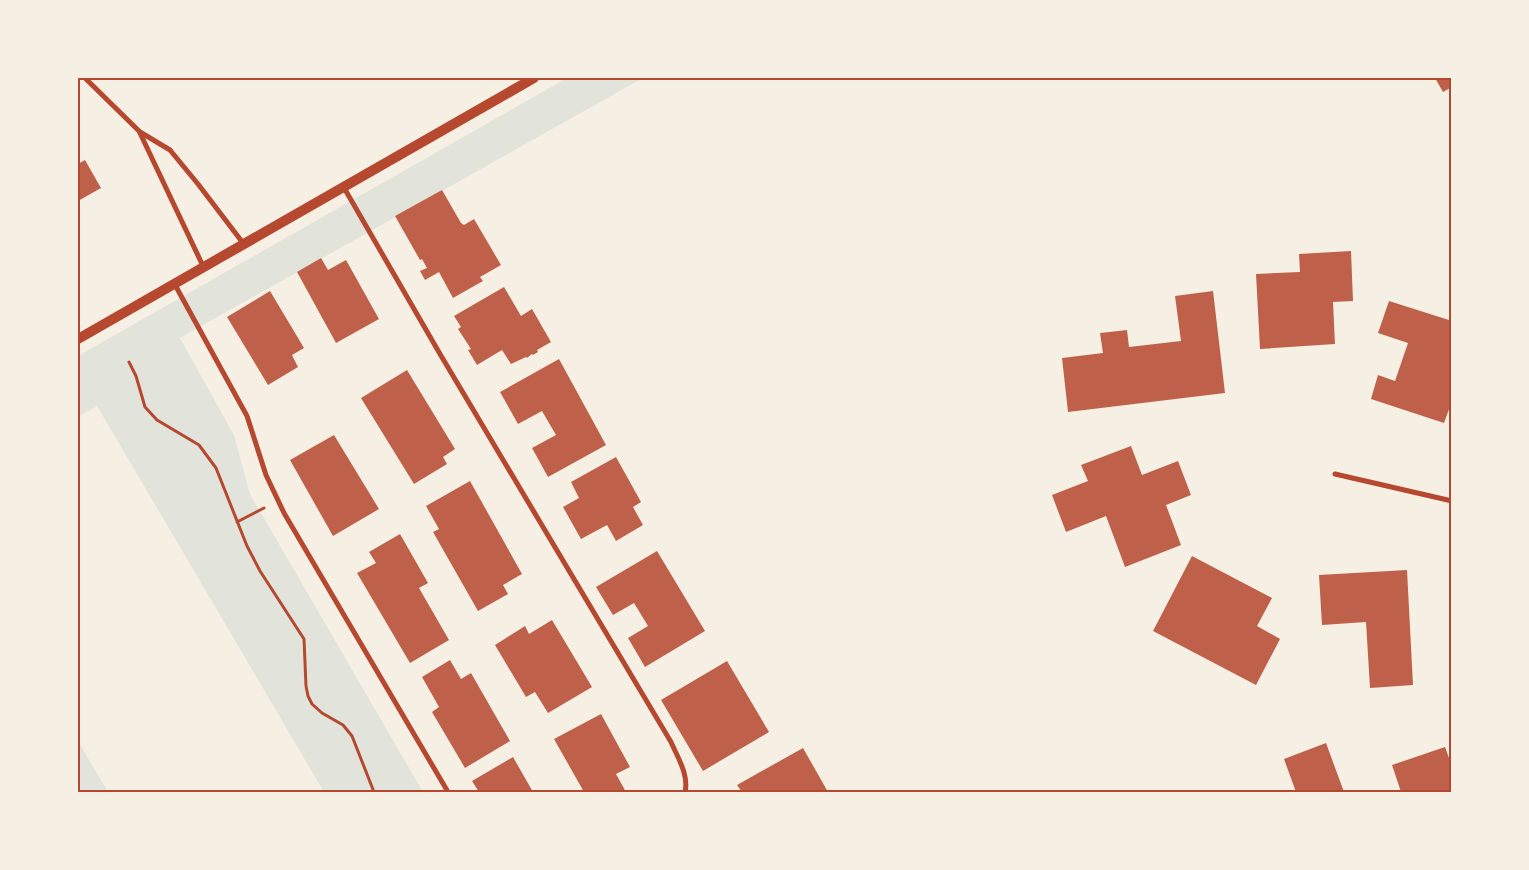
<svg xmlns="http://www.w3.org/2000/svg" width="1529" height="870" font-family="'Public Sans',sans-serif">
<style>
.green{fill:#e2e4dc}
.building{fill:#bf614a}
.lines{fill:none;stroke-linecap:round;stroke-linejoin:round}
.path{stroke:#b5482f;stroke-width:3}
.minor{stroke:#b5482f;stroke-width:5}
.secondary{stroke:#b5482f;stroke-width:10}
.neatline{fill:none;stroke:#b5482f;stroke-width:2}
</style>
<rect width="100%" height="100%" fill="#f6efe4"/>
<!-- green -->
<path class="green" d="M 567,78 L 643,78 L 180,338 L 234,435 L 250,494 L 423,792 L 324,792 L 97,406 L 78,417 L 78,356 Z
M 78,741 L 108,792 L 78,792 Z"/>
<!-- building -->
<path class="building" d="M 1435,78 L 1452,78 L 1452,87 L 1443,92 Z
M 85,160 L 101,188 L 78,201 L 78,164 Z
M 442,190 L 461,223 L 464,225 L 474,219 L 501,265 L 480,277 L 483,281 L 453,298 L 439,272 L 425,280 L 420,271 L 427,268 L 422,259 L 420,260 L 395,216 Z
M 1351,251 L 1353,301 L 1333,302 L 1335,344 L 1260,349 L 1256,274 L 1300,272 L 1299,254 Z
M 321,258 L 328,270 L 346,260 L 379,319 L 336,343 L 297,272 Z
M 504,287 L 521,316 L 532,309 L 551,342 L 537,350 L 538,352 L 533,355 L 532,354 L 527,358 L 526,357 L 511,364 L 502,350 L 477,365 L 468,350 L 471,349 L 458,329 L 461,327 L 454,316 Z
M 270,291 L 304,348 L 292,355 L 298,367 L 268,385 L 227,317 Z
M 1213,291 L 1225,393 L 1068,412 L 1062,358 L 1103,353 L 1100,333 L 1127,330 L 1129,347 L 1181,341 L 1175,296 Z
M 1389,301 L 1452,321 L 1452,401 L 1444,423 L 1371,399 L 1378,375 L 1395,381 L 1408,343 L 1378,333 Z
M 559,359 L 606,445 L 548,477 L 532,448 L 556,435 L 542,411 L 518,424 L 500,392 Z
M 407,370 L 455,449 L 443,457 L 447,464 L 414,484 L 361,398 Z
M 334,435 L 379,509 L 333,536 L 290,460 Z
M 1131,446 L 1142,475 L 1178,461 L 1191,495 L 1166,505 L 1181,545 L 1125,567 L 1106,516 L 1066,532 L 1052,495 L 1088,481 L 1081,465 Z
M 616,457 L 641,502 L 633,507 L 643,525 L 616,541 L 607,525 L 581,539 L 563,507 L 579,498 L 571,482 Z
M 470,481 L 522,574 L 503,585 L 508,594 L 478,611 L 433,532 L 439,529 L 426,506 Z
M 400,534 L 428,583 L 419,588 L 449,640 L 410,663 L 357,573 L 376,563 L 369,552 Z
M 657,551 L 705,631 L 645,667 L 628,638 L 648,626 L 634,603 L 613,615 L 596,587 Z
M 1192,556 L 1272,598 L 1257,626 L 1280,639 L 1256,685 L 1153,631 Z
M 1407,570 L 1413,685 L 1370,688 L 1366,622 L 1322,625 L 1319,575 Z
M 552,620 L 592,687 L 548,713 L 535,692 L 526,697 L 495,645 L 525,626 L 529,634 Z
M 450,660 L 461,679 L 471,673 L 510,741 L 465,768 L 432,712 L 439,707 L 422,677 Z
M 727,661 L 769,732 L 703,771 L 661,700 Z
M 601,714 L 630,767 L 616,774 L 626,792 L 584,792 L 554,739 Z
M 1326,743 L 1344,792 L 1296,792 L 1284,759 Z
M 1445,747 L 1452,766 L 1452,792 L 1401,792 L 1392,765 Z
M 803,748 L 828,792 L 742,792 L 737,785 Z
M 513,757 L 533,792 L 479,792 L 472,781 Z"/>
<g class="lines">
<!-- path -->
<path class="path" d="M 129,362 L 136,376 L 145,407 L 157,420 L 199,445 L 216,468 L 247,546 L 260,571 L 304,639 L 306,686 L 308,696 L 312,704 L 322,713 L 343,725 L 352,736 L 374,792
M 237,522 L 264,508"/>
<!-- minor -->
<path class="minor" d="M 85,78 L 140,132 L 170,150 L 198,184 L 243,243
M 140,133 L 203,266
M 343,186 L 440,354 L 671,742 C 678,758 689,775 685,792
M 174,283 L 247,416 L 266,475 L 284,513 L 448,792
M 1335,474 L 1452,501"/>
<!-- secondary -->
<path class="secondary" d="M 78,339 L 534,78"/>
</g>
<!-- border -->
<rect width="1529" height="870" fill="none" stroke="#f6efe4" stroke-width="158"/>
<rect x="79" y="79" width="1371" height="712" class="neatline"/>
</svg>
